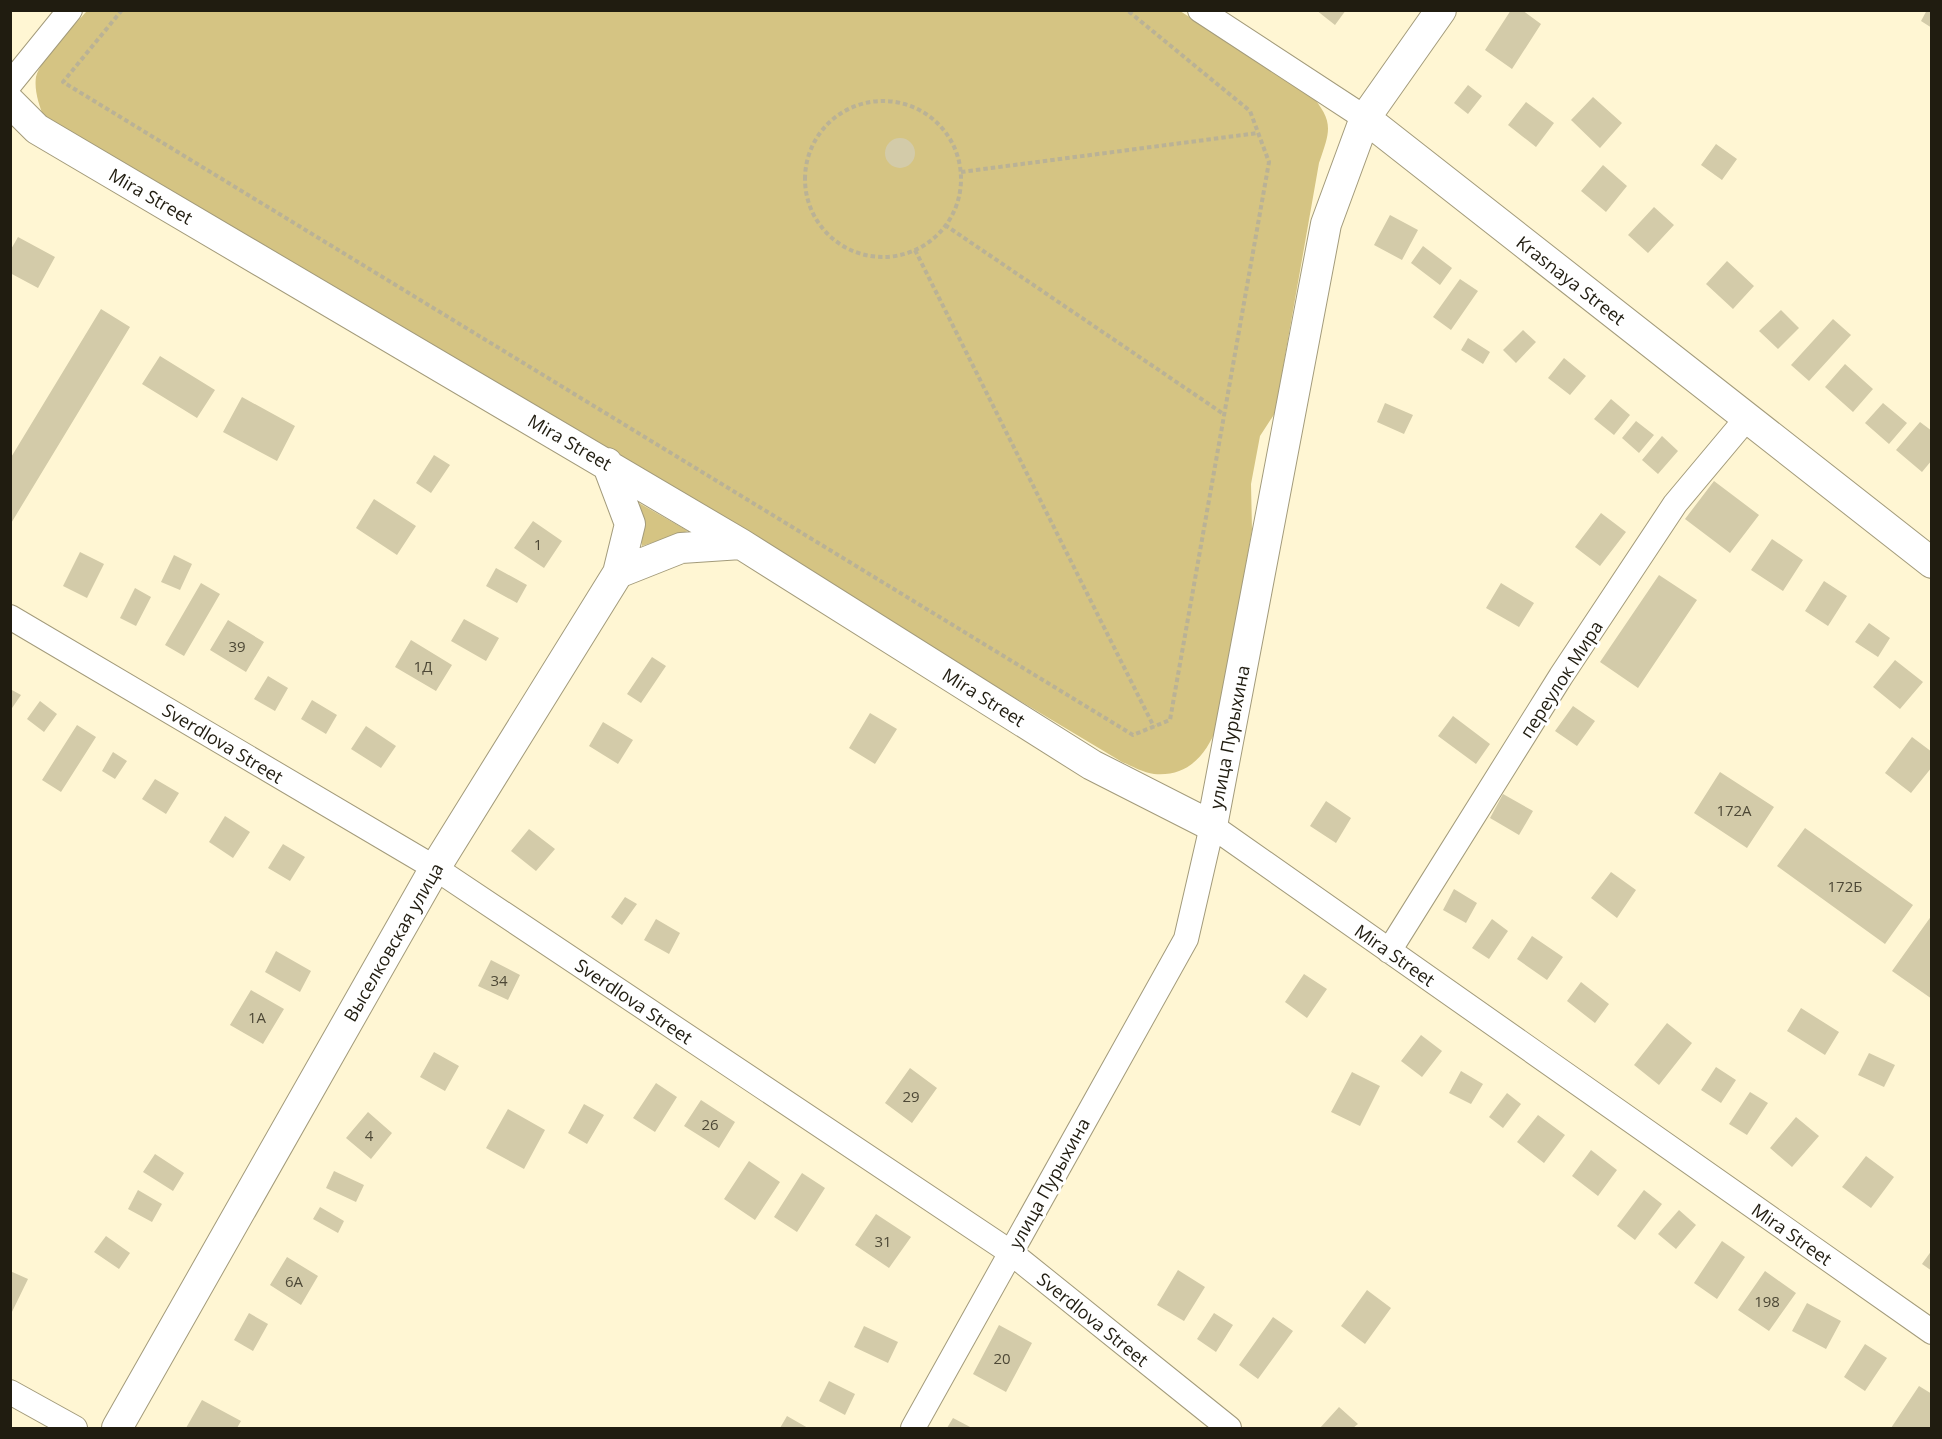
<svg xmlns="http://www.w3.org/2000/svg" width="1942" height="1439" font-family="'Open Sans',sans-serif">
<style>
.green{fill:#d5c483}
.building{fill:#d3cba9}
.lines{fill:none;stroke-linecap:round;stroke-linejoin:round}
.minor-casing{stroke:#a39b7b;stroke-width:26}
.tertiary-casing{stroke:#a39b7b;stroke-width:32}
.path{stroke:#bab296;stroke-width:4;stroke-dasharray:4.5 3;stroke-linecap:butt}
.minor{stroke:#fff;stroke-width:24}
.tertiary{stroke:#fff;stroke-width:30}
.labels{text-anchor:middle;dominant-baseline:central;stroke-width:6;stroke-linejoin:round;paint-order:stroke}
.number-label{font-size:15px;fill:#4d4836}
.street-label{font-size:18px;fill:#201c10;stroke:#fff}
</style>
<rect width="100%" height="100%" fill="#fff6d3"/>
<!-- green -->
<path class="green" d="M 87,11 L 1180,11 L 1309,92 C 1334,122 1331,128 1319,163 L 1275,413 L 1260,436 L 1251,484 L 1252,530 L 1217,727 C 1206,755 1188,777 1154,774 C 1144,773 1132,766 1122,762 L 44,117 C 39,106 34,90 36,77 C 40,60 74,25 87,11 Z
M 639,503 L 688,531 L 642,546 Z"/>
<!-- building -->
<path class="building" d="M 1316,10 L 1346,10 L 1335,25 Z
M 1511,10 L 1522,10 L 1541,24 L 1512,69 L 1485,50 Z
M 1927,10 L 1932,10 L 1932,28 L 1921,21 Z
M 1468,85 L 1482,96 L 1468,114 L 1454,103 Z
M 1593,97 L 1622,123 L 1600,148 L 1571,120 Z
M 1526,102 L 1554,123 L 1536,147 L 1508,125 Z
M885 153a15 15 0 1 1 30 0a15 15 0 1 1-30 0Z
M 1716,144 L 1737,159 L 1722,180 L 1701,165 Z
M 1603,165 L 1627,186 L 1606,212 L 1581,191 Z
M 1654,207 L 1674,225 L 1648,253 L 1628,235 Z
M 1390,215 L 1418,230 L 1402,260 L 1374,245 Z
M 18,237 L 55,257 L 38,288 L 10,273 L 10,251 Z
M 1423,246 L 1452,268 L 1440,285 L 1411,263 Z
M 1727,261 L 1754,286 L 1733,309 L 1706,284 Z
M 1460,279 L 1478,291 L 1451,330 L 1433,317 Z
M 101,309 L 130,327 L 10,525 L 10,459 Z
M 1781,310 L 1799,328 L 1778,349 L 1759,331 Z
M 1833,319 L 1851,335 L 1809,381 L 1791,365 Z
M 1523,330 L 1536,342 L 1516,363 L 1503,350 Z
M 1468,338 L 1490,352 L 1483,364 L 1461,350 Z
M 160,356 L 215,390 L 197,418 L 142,384 Z
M 1564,358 L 1586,376 L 1570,395 L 1548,378 Z
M 1845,364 L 1873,389 L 1853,412 L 1825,387 Z
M 242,397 L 295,426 L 277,461 L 223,432 Z
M 1611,399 L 1630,415 L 1614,435 L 1594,419 Z
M 1385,403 L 1413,415 L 1404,434 L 1377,422 Z
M 1883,403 L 1907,423 L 1889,444 L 1865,423 Z
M 1636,421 L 1654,435 L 1639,453 L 1622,438 Z
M 1920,422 L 1932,431 L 1932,460 L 1922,472 L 1896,450 Z
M 1662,436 L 1678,451 L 1658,474 L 1642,460 Z
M 434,455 L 450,465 L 431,493 L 416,483 Z
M 1714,481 L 1759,515 L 1730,553 L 1685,519 Z
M 374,499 L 416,526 L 397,555 L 356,528 Z
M 1601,513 L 1626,532 L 1600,566 L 1575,547 Z
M 533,521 L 562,541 L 544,568 L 514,548 Z
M 1772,539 L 1803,560 L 1783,591 L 1751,570 Z
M 80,552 L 104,564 L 87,598 L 63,586 Z
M 174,555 L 192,564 L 180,590 L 161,582 Z
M 496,568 L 527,585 L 517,603 L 486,586 Z
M 1659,575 L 1697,600 L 1638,688 L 1600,662 Z
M 1824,581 L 1847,596 L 1828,626 L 1805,611 Z
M 201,583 L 220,594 L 184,656 L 165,645 Z
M 1501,583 L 1534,603 L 1519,627 L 1486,608 Z
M 135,588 L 151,597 L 136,626 L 120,618 Z
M 464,619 L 499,638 L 486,661 L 451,641 Z
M 228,620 L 264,642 L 246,672 L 210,650 Z
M 1869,623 L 1890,638 L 1878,657 L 1855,642 Z
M 411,640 L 452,665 L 436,691 L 395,667 Z
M 652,657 L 666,666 L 641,703 L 627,694 Z
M 1895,660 L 1923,682 L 1900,709 L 1873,687 Z
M 268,676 L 288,688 L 275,711 L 254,699 Z
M 10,689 L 21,695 L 10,711 Z
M 312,700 L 337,715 L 326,734 L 301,719 Z
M 40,701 L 57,714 L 44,732 L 27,719 Z
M 1573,706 L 1595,721 L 1577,746 L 1555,731 Z
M 870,713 L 897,729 L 875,764 L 849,748 Z
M 1453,716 L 1490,744 L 1476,764 L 1438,736 Z
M 603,722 L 633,740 L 618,764 L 589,746 Z
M 77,725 L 96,737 L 61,792 L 42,780 Z
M 366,726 L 396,746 L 381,768 L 351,749 Z
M 1912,737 L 1932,752 L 1932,767 L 1911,793 L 1885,773 Z
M 113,752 L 127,761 L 115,779 L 102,771 Z
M 1720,772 L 1774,807 L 1747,848 L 1694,813 Z
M 155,779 L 179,793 L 166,814 L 142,799 Z
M 1503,794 L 1533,811 L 1519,835 L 1490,818 Z
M 1326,801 L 1351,818 L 1336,843 L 1310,826 Z
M 225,816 L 250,832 L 233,858 L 209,842 Z
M 1805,828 L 1913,905 L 1885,944 L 1777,866 Z
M 529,829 L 555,849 L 536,871 L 511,851 Z
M 283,844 L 305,857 L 290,881 L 268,868 Z
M 1611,872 L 1636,890 L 1617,918 L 1591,898 Z
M 1454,889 L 1477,903 L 1466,923 L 1443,910 Z
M 625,897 L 637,904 L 622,925 L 611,917 Z
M 1932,915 L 1932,999 L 1892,971 Z
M 656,919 L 680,933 L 669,954 L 644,940 Z
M 1492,919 L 1508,931 L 1489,959 L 1472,948 Z
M 1532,936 L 1563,957 L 1547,980 L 1517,959 Z
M 276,951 L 311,971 L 300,992 L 265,972 Z
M 491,960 L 520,975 L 508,1000 L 478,986 Z
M 1304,974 L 1327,989 L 1307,1018 L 1285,1002 Z
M 1581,982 L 1609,1004 L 1595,1023 L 1567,1001 Z
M 251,990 L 284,1009 L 263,1044 L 230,1025 Z
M 1801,1008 L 1839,1032 L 1825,1055 L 1787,1031 Z
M 1667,1023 L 1692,1043 L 1659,1085 L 1634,1065 Z
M 1421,1035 L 1442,1051 L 1422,1077 L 1401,1061 Z
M 434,1052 L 459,1066 L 445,1091 L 420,1077 Z
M 1869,1053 L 1895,1065 L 1884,1087 L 1858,1075 Z
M 1716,1067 L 1736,1080 L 1721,1103 L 1701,1090 Z
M 910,1068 L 937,1088 L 912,1123 L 885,1103 Z
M 1461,1071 L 1483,1084 L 1471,1104 L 1449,1093 Z
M 1352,1072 L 1380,1086 L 1360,1126 L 1331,1112 Z
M 656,1083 L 677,1097 L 655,1132 L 633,1118 Z
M 1750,1092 L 1768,1103 L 1747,1135 L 1729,1124 Z
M 1507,1093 L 1521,1104 L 1503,1128 L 1489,1117 Z
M 701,1100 L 735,1122 L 719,1148 L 684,1126 Z
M 584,1104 L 604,1115 L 587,1144 L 568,1133 Z
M 508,1109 L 545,1130 L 524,1169 L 486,1148 Z
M 368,1112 L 392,1133 L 371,1159 L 346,1138 Z
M 1538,1115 L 1565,1135 L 1544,1163 L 1517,1142 Z
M 1796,1117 L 1819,1136 L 1792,1167 L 1770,1148 Z
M 1591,1150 L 1617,1170 L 1598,1196 L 1572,1176 Z
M 155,1154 L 184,1173 L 173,1191 L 143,1172 Z
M 1866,1156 L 1894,1177 L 1871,1208 L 1842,1187 Z
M 749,1161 L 780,1182 L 755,1220 L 724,1199 Z
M 334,1171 L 364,1185 L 356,1202 L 326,1188 Z
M 802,1173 L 825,1188 L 797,1232 L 774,1217 Z
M 138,1190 L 162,1204 L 152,1222 L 128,1209 Z
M 1644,1190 L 1662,1204 L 1635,1240 L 1617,1226 Z
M 320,1207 L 344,1221 L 338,1233 L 313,1219 Z
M 1679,1210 L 1696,1225 L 1676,1249 L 1658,1234 Z
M 876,1214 L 911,1237 L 889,1268 L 855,1245 Z
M 106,1236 L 130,1253 L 119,1269 L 94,1252 Z
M 1722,1241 L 1745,1257 L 1717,1299 L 1694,1283 Z
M 1932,1250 L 1932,1271 L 1922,1264 Z
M 287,1257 L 318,1276 L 301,1305 L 270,1285 Z
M 1178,1270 L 1205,1287 L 1184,1321 L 1157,1305 Z
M 10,1271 L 28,1279 L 10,1316 Z
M 1765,1271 L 1796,1293 L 1769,1331 L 1738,1310 Z
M 1367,1290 L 1391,1308 L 1365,1344 L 1341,1326 Z
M 1807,1303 L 1841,1321 L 1826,1349 L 1792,1331 Z
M 249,1313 L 268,1324 L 253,1351 L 234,1340 Z
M 1214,1313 L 1233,1325 L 1216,1352 L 1197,1339 Z
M 1273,1317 L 1293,1331 L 1258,1379 L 1239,1365 Z
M 999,1325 L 1032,1343 L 1006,1392 L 973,1374 Z
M 864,1326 L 898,1342 L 888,1363 L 854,1347 Z
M 1865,1344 L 1887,1358 L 1865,1391 L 1844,1377 Z
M 829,1381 L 855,1394 L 845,1415 L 819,1401 Z
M 1919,1386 L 1932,1394 L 1932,1428 L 1891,1428 Z
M 202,1400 L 241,1421 L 237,1428 L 186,1428 Z
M 1339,1407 L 1358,1424 L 1353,1428 L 1320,1428 Z
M 787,1416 L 808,1428 L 780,1428 Z
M 953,1418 L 972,1428 L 947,1428 Z"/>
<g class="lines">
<defs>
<path id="minor" d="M 1200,10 L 1365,118
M 10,84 L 70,10
M 10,617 L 435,868 L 1010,1252 L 1229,1428
M 1389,951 L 1561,676 L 1675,504 L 1747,418
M 10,1392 L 75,1428
M 913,1428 L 1186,939 L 1212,826 L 1932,1332"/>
<path id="tertiary" d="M 10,102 L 37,129 L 741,544 L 1092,765 L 1212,826 L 1326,224 L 1365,118 L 1441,10
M 1365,118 L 1932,563
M 607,463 L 630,524 L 618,573
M 117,1428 L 435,868 L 618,573 L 681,548 L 741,544"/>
</defs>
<!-- minor casing -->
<use href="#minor" class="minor-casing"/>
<!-- tertiary casing -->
<use href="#tertiary" class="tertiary-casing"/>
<!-- path -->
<path class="path" d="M 122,10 L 63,82 L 1133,735 L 1170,720 L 1269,162 L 1250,111 L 1127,10
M805 179a78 78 0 1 1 156 0a78 78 0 1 1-156 0Z
M 961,172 L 1258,133
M 945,225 L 1225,415
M 915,250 L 1154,727"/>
<!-- minor -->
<use href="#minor" class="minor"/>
<!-- tertiary -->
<use href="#tertiary" class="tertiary"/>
</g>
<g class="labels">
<!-- number labels -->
<g class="number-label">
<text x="538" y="544">1</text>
<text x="237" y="646">39</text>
<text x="423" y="666">1Д</text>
<text x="1734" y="810">172А</text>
<text x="1845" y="886">172Б</text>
<text x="499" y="980">34</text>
<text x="257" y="1017">1А</text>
<text x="911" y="1096">29</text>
<text x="710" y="1124">26</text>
<text x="369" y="1135">4</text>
<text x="883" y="1241">31</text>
<text x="294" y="1281">6А</text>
<text x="1767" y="1301">198</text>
<text x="1002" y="1358">20</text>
</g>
<!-- street labels -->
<g class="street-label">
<text transform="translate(151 196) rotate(30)">Mira Street</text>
<text transform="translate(1571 280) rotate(38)">Krasnaya Street</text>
<text transform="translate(570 442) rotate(30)">Mira Street</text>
<text transform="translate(1561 679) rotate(-57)">переулок Мира</text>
<text transform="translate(984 697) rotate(32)">Mira Street</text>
<text transform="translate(1229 737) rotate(-79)">улица Пурыхина</text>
<text transform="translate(223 743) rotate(31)">Sverdlova Street</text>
<text transform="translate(393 942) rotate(-60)">Выселковская улица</text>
<text transform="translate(1395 955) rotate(35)">Mira Street</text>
<text transform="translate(634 1001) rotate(34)">Sverdlova Street</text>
<text transform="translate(1049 1183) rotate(-61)">улица Пурыхина</text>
<text transform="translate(1792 1234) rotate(35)">Mira Street</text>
<text transform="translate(1093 1319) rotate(39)">Sverdlova Street</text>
</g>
</g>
<!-- border -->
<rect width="1942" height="1439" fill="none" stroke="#201c10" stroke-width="24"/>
</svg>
